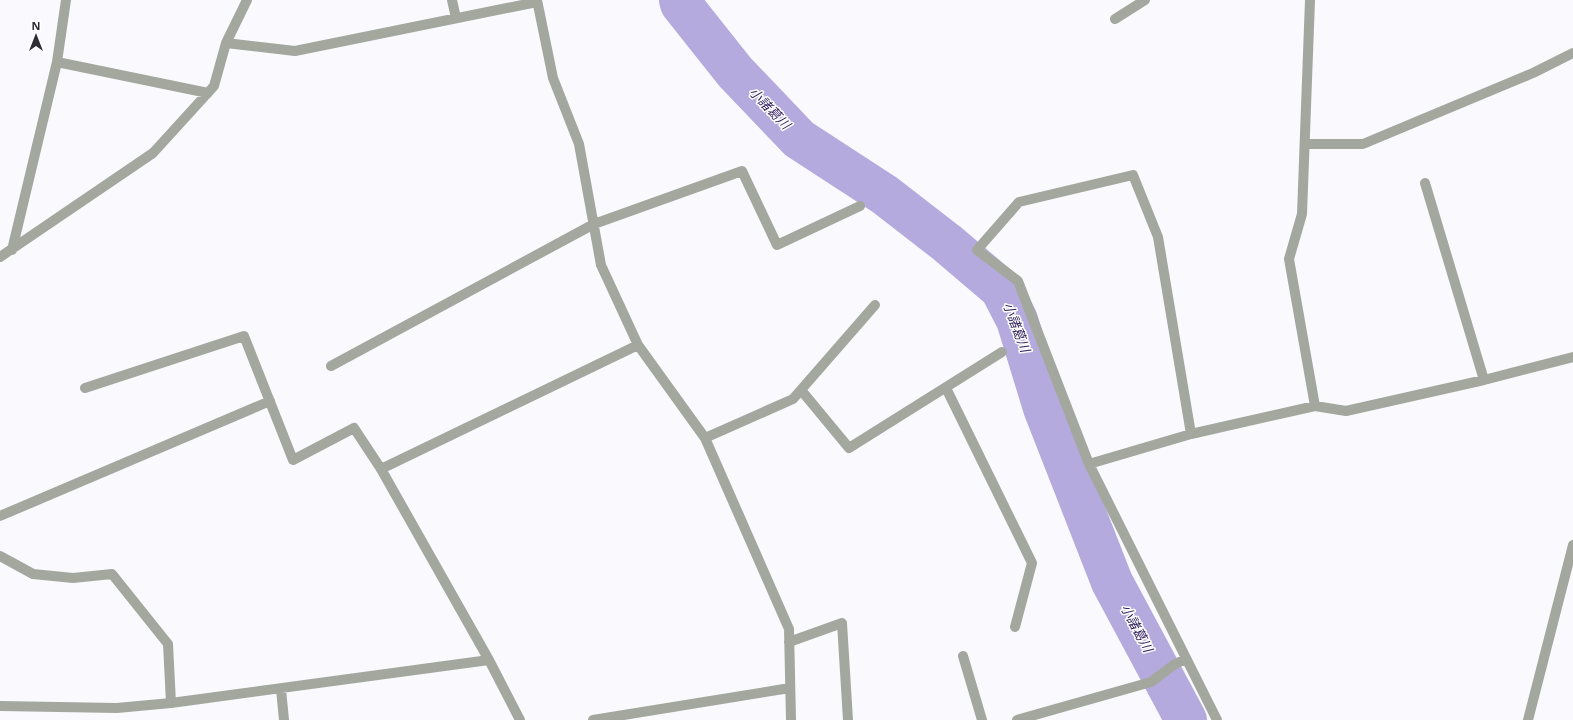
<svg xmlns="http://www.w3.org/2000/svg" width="1573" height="720" font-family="'Open Sans','Noto Sans JP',sans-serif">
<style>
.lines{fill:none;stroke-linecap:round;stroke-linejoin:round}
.river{stroke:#b5aadd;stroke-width:42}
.service{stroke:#a3a79e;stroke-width:10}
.minor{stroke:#a3a79e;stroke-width:10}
.tertiary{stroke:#a3a79e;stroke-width:10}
.labels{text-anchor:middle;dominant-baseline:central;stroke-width:3;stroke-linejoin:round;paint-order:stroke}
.water-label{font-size:13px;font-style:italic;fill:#34215d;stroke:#fff}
</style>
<rect width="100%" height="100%" fill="#fafafe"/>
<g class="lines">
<!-- river -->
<path class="river" d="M 680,0 L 681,4 L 735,72 L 799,139 L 885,195 L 947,243 L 1001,289 L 1017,320 L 1044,408 L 1112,582 L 1186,720"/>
<!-- service -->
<path class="service" d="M 1305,144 L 1363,144 L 1533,73 L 1573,53"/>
<!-- minor -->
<path class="minor" d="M 452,0 L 456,18
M 1310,0 L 1302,214 L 1289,259 L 1315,406
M 1115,19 L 1145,0
M 226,43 L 247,0
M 57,62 L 208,93
M 1425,183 L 1484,380
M 12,250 L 57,62 L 66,0
M 0,257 L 153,153 L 214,86 L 226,43 L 295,51 L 537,2
M 638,345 L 705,438 L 789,629 L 791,720
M 331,366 L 594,224 L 742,171 L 777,245 L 860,206
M 85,388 L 244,336 L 293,460 L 354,428 L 381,469
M 946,388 L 1032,563 L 1015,627
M 801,390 L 849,448 L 1002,352
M 705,438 L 793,399 L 875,305
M 1089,464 L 1018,281 L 977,250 L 1019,202 L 1133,175 L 1158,237 L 1191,434
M 0,516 L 270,401
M 0,556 L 33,574 L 73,578 L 112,574 L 168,644 L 171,703
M 789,642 L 842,623 L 848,720
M 963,656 L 982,720
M 281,689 L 284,720
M 0,706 L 117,708 L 171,703 L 489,660
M 520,720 L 489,660 L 381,469 L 638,345 L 601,265 L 579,144 L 553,78 L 537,0
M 593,720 L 790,688
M 1017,720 L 1151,682 L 1175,664 L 1186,659
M 1217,720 L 1089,464 L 1191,434 L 1315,406 L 1346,411 L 1484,380 L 1573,357"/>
<!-- tertiary -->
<path class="tertiary" d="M 1528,720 L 1573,545"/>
</g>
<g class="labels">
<!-- water labels -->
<g class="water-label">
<text transform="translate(770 108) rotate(46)">小諸葛川</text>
<text transform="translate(1017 327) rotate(69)">小諸葛川</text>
<text transform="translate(1137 628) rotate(62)">小諸葛川</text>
</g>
</g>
<!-- north arrow -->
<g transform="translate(36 36)" stroke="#ffffff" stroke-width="3" paint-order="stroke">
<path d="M0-3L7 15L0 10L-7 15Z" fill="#2f2d35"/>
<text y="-6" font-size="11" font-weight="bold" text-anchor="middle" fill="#2f2d35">N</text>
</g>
</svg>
